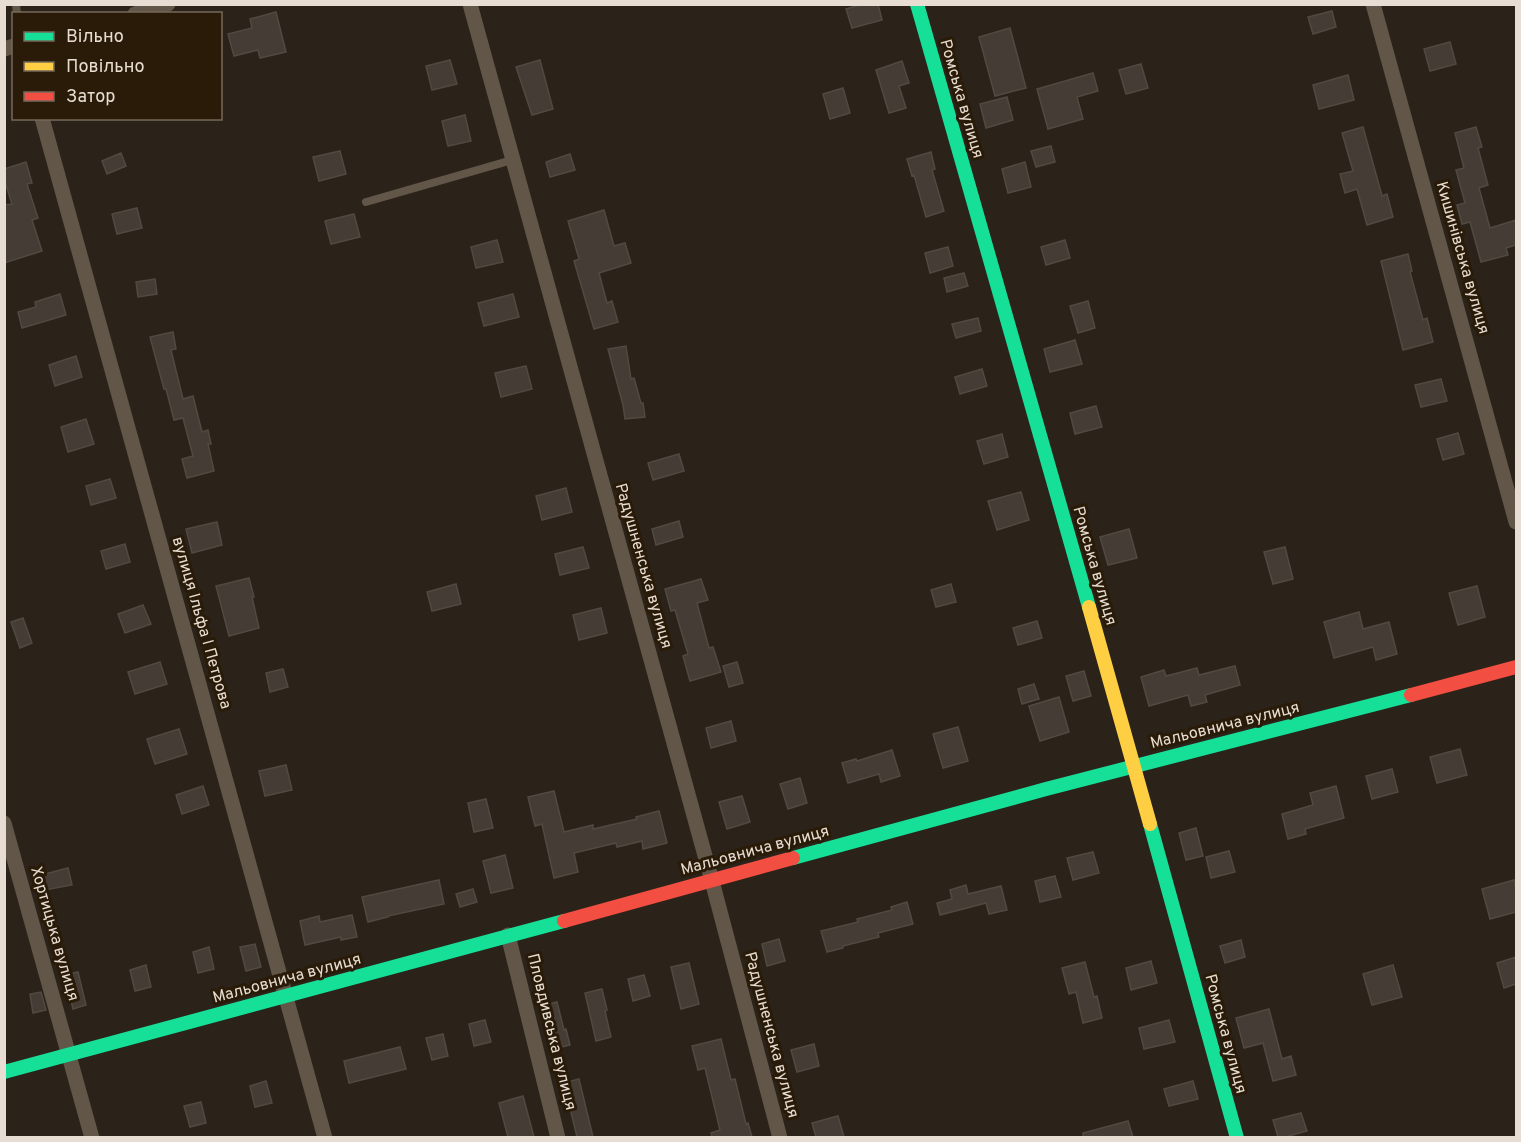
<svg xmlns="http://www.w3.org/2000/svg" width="1521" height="1142" font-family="Overpass,sans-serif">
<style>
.building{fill:#453d35;stroke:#514a41;stroke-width:1.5}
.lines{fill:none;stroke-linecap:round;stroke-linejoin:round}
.lane{stroke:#615648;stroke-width:8}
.street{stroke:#615648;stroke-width:15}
.fast{stroke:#16e098;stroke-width:14}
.slow{stroke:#ffcf43;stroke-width:14}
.jam{stroke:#f24e42;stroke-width:14}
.labels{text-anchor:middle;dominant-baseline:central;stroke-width:6;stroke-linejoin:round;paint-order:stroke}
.street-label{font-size:16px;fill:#e7ddd2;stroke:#291b08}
</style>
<rect width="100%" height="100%" fill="#2b2319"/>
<!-- building -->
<path class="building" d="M 863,4 L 878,4 L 882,20 L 852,28 L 846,9 Z
M 1332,11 L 1336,27 L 1313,34 L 1308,17 Z
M 276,12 L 286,52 L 260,58 L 258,50 L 234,56 L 228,34 L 252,28 L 250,19 Z
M 1010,28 L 1026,88 L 995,96 L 979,37 Z
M 1450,42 L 1456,64 L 1430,71 L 1424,49 Z
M 450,60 L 457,84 L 432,90 L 426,66 Z
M 540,60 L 553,109 L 532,115 L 516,67 Z
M 902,61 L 909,83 L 899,86 L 906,108 L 889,113 L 876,70 Z
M 1141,64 L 1148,88 L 1126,94 L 1119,70 Z
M 1093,73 L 1098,91 L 1077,97 L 1083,119 L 1048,129 L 1037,89 Z
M 1348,75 L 1354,100 L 1319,109 L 1313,85 Z
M 843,88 L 850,113 L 830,119 L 823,94 Z
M 1007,97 L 1013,120 L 986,128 L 980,104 Z
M 465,115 L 471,141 L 448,146 L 442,121 Z
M 1363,127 L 1382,196 L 1387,194 L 1393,217 L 1367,225 L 1357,189 L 1345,193 L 1340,174 L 1353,171 L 1342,133 Z
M 1476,127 L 1482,147 L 1478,148 L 1488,185 L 1479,188 L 1490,228 L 1516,220 L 1516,245 L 1506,248 L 1508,255 L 1481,262 L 1470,222 L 1462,224 L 1457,205 L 1465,203 L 1456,170 L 1464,168 L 1455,133 Z
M 1051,146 L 1055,162 L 1036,167 L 1031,151 Z
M 340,151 L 346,174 L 319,181 L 313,157 Z
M 931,152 L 935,169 L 932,170 L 944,211 L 926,217 L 914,175 L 912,176 L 907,159 Z
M 121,153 L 126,166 L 107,174 L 102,161 Z
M 570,154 L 575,170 L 550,177 L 546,162 Z
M 26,162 L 32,183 L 27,184 L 38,218 L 32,220 L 42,251 L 4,263 L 4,205 L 12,204 L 4,179 L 4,169 Z
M 1025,162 L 1031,187 L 1008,193 L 1002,169 Z
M 137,208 L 142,228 L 117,234 L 112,214 Z
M 604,210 L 614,246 L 625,243 L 631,263 L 599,273 L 607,303 L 612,301 L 618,322 L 594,329 L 574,261 L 579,259 L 568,221 Z
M 354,214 L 360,237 L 331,244 L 325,221 Z
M 497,240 L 503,262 L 476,268 L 471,247 Z
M 1065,240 L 1070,258 L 1046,265 L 1041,247 Z
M 948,247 L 953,266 L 930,273 L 925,253 Z
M 1408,254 L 1412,271 L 1410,272 L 1423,320 L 1427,318 L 1433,342 L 1403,350 L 1381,261 Z
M 964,273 L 968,286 L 947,292 L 944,278 Z
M 155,279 L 157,294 L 138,297 L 136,282 Z
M 60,294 L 66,315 L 22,328 L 18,312 L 36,307 L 35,302 Z
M 513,294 L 519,317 L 484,326 L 478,303 Z
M 1088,301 L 1095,328 L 1078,333 L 1070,306 Z
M 978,318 L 981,331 L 956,338 L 952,324 Z
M 173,332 L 176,349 L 171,350 L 183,399 L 193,396 L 202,432 L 208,430 L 211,444 L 208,444 L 214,471 L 187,478 L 182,459 L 193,456 L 183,418 L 174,420 L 166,389 L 164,389 L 150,337 Z
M 1075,340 L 1082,364 L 1050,372 L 1044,349 Z
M 626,346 L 631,379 L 634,378 L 641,403 L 643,403 L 645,417 L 625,419 L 623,405 L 608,349 Z
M 76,356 L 82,377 L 55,386 L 49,365 Z
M 526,366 L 532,389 L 501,397 L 495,373 Z
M 982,369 L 987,386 L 960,394 L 955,377 Z
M 1441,379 L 1447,401 L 1421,407 L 1415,385 Z
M 1096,406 L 1102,427 L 1075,434 L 1070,413 Z
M 86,419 L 94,444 L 68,452 L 61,427 Z
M 1458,433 L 1464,454 L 1443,460 L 1437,439 Z
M 1002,434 L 1008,457 L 984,464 L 977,441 Z
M 679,454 L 684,471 L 653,480 L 648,463 Z
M 110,479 L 116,498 L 91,505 L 86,486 Z
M 566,488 L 572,512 L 542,520 L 536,496 Z
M 1021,492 L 1029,520 L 997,530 L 988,501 Z
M 679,521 L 683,537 L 656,545 L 652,529 Z
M 217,522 L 222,545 L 192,553 L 186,529 Z
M 1129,529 L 1137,558 L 1108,565 L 1100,537 Z
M 125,544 L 130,562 L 106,569 L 101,551 Z
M 583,547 L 589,568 L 560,575 L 555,554 Z
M 1285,547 L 1293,579 L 1273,584 L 1264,552 Z
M 249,578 L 254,597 L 252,597 L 259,628 L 229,636 L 216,586 Z
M 701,579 L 708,600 L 697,603 L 709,648 L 713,647 L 721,672 L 690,681 L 683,656 L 688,654 L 675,610 L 671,611 L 665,589 Z
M 456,584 L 461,604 L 432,611 L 427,592 Z
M 951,584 L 956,602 L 936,607 L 931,590 Z
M 1477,586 L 1485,617 L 1458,625 L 1449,593 Z
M 143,605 L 151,624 L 125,633 L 118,614 Z
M 601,608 L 607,633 L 579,640 L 573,615 Z
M 1359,612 L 1363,629 L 1389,622 L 1397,654 L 1376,660 L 1373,647 L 1334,658 L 1324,622 Z
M 23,618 L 32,643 L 20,648 L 11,622 Z
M 1037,621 L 1042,638 L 1018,645 L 1013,628 Z
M 160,662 L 167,684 L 135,694 L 128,672 Z
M 737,662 L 743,683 L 729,687 L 723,666 Z
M 1235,666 L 1240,685 L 1205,695 L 1207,702 L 1191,706 L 1188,695 L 1149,706 L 1141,677 L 1164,670 L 1166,676 L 1197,668 L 1199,675 Z
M 283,669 L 288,687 L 270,692 L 266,673 Z
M 1084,671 L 1091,696 L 1073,701 L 1066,676 Z
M 1034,684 L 1039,699 L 1022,704 L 1018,689 Z
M 1059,697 L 1069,732 L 1040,741 L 1029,706 Z
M 731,721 L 736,741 L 711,748 L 706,728 Z
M 958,727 L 968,761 L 943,768 L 933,734 Z
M 179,729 L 187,754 L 155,764 L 147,739 Z
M 1460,749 L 1467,775 L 1437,783 L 1430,757 Z
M 892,750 L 900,776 L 881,782 L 879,774 L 848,783 L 842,763 L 856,759 L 857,761 Z
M 286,765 L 292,790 L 265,796 L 259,771 Z
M 1392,769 L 1398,792 L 1372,799 L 1366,776 Z
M 800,778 L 807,803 L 788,809 L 780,784 Z
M 203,786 L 209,805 L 182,814 L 176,795 Z
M 1336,786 L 1344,818 L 1305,829 L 1306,834 L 1288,839 L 1282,814 L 1313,805 L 1310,793 Z
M 554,791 L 564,832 L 593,825 L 593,829 L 637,819 L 636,817 L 659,811 L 667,843 L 643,849 L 642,841 L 617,847 L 616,843 L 574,853 L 578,872 L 554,878 L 542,824 L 535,826 L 528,797 Z
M 742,796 L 750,822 L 727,829 L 719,802 Z
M 486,799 L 493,828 L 474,832 L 468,803 Z
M 1196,828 L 1203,856 L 1186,860 L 1179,833 Z
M 1229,851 L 1235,872 L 1211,878 L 1206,857 Z
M 1093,852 L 1099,873 L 1073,880 L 1067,858 Z
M 505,855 L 513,888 L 491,893 L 483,861 Z
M 68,868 L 72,885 L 45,890 L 41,875 Z
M 1055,876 L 1061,897 L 1040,902 L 1035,881 Z
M 439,880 L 444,904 L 388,916 L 388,917 L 368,922 L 362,897 Z
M 1514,880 L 1516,888 L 1516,912 L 1490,919 L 1482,889 Z
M 966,885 L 968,894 L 1001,886 L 1007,910 L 989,914 L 986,903 L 940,915 L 937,903 L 952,899 L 950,890 Z
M 473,889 L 477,902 L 460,907 L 456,894 Z
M 907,902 L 913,924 L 878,933 L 879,937 L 843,946 L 843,948 L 827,952 L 821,931 L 858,922 L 857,919 L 892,910 L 891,907 Z
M 352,915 L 357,937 L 341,940 L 341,937 L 305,945 L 300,921 L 319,916 L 320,922 Z
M 779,939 L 785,961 L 767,966 L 762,944 Z
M 1241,940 L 1245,957 L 1225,963 L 1220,946 Z
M 255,944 L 261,967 L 246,971 L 240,947 Z
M 209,947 L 214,969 L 198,973 L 193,952 Z
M 1516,957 L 1516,984 L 1504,988 L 1497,963 Z
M 1151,961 L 1157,983 L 1131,990 L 1126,968 Z
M 1085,962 L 1094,997 L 1097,996 L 1102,1018 L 1083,1023 L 1076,992 L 1069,994 L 1062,968 Z
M 689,963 L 699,1004 L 681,1009 L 671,967 Z
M 146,965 L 151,987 L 135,991 L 130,970 Z
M 1393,965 L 1402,997 L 1372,1005 L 1363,974 Z
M 78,972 L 86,1005 L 73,1009 L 65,975 Z
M 644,975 L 650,996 L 633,1001 L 628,979 Z
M 602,989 L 607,1010 L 605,1011 L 611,1037 L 596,1041 L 585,993 Z
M 41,992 L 46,1010 L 33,1013 L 30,994 Z
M 557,1002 L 564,1030 L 566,1029 L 570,1045 L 553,1049 L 541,1006 Z
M 1269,1009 L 1282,1059 L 1291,1056 L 1296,1075 L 1273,1081 L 1263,1043 L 1244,1048 L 1236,1018 Z
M 485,1020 L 491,1042 L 474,1046 L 469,1024 Z
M 1169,1020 L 1175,1042 L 1144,1049 L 1139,1028 Z
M 443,1034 L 448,1056 L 432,1060 L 426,1038 Z
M 721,1039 L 731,1080 L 735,1079 L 746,1124 L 748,1123 L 752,1137 L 712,1137 L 711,1133 L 720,1130 L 705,1068 L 698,1070 L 692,1046 Z
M 814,1044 L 819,1066 L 797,1072 L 791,1050 Z
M 400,1047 L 406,1069 L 349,1083 L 344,1061 Z
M 579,1079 L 593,1137 L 577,1137 L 564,1083 Z
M 266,1081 L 272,1103 L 255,1107 L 250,1086 Z
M 1193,1081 L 1198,1099 L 1169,1106 L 1164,1089 Z
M 523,1096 L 534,1137 L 508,1137 L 499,1103 Z
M 201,1102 L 206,1123 L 190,1127 L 184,1106 Z
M 1301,1113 L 1307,1131 L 1285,1137 L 1278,1137 L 1273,1120 Z
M 838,1116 L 844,1137 L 816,1137 L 812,1123 Z
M 1128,1121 L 1133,1137 L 1083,1137 L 1083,1133 Z"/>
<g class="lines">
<!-- lane -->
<path class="lane" d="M 16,4 L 17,14
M 366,202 L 512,160"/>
<!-- street -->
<path class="street" d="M 470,4 L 712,881 L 780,1138
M 1373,4 L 1516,522
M 135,14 L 168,4
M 4,49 L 14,46
M 42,118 L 325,1138
M 4,823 L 92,1138
M 508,935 L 558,1138"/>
<!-- fast -->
<path class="fast" d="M 917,4 L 1089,607
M 1150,824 L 1237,1138
M 793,858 L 1046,789 L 1411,695
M 4,1072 L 564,921"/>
<!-- slow -->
<path class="slow" d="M 1089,607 L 1150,824"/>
<!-- jam -->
<path class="jam" d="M 1411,695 L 1516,667
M 564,921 L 793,858"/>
</g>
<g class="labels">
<!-- street labels -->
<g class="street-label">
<text transform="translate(961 99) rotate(74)">Ромська вулиця</text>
<text transform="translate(1462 258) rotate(74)">Кишинівська вулиця</text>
<text transform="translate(643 566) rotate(74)">Радушненська вулиця</text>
<text transform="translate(1094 566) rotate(74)">Ромська вулиця</text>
<text transform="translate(201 623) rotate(74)">вулиця Ільфа І Петрова</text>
<text transform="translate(1225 726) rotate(-14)">Мальовнича вулиця</text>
<text transform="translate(755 851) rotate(-15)">Мальовнича вулиця</text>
<text transform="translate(54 934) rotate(74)">Хортицька вулиця</text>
<text transform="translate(287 979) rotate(-15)">Мальовнича вулиця</text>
<text transform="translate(551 1032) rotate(76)">Пловдивська вулиця</text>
<text transform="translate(1225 1034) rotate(75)">Ромська вулиця</text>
<text transform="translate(771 1035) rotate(75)">Радушненська вулиця</text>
</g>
</g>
<!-- border -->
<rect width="1521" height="1142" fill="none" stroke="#e7ddd2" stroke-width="12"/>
<!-- legend -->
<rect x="12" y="12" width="210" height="108" fill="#291b08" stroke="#756959" stroke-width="1.5"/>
<rect x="24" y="32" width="30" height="9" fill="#16e098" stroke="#756959" stroke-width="1.5"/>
<text x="66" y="42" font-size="18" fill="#e7ddd2">Вільно</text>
<rect x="24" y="62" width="30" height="9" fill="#ffcf43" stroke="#756959" stroke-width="1.5"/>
<text x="66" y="72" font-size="18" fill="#e7ddd2">Повільно</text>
<rect x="24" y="92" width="30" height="9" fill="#f24e42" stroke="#756959" stroke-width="1.5"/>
<text x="66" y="102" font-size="18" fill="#e7ddd2">Затор</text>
</svg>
